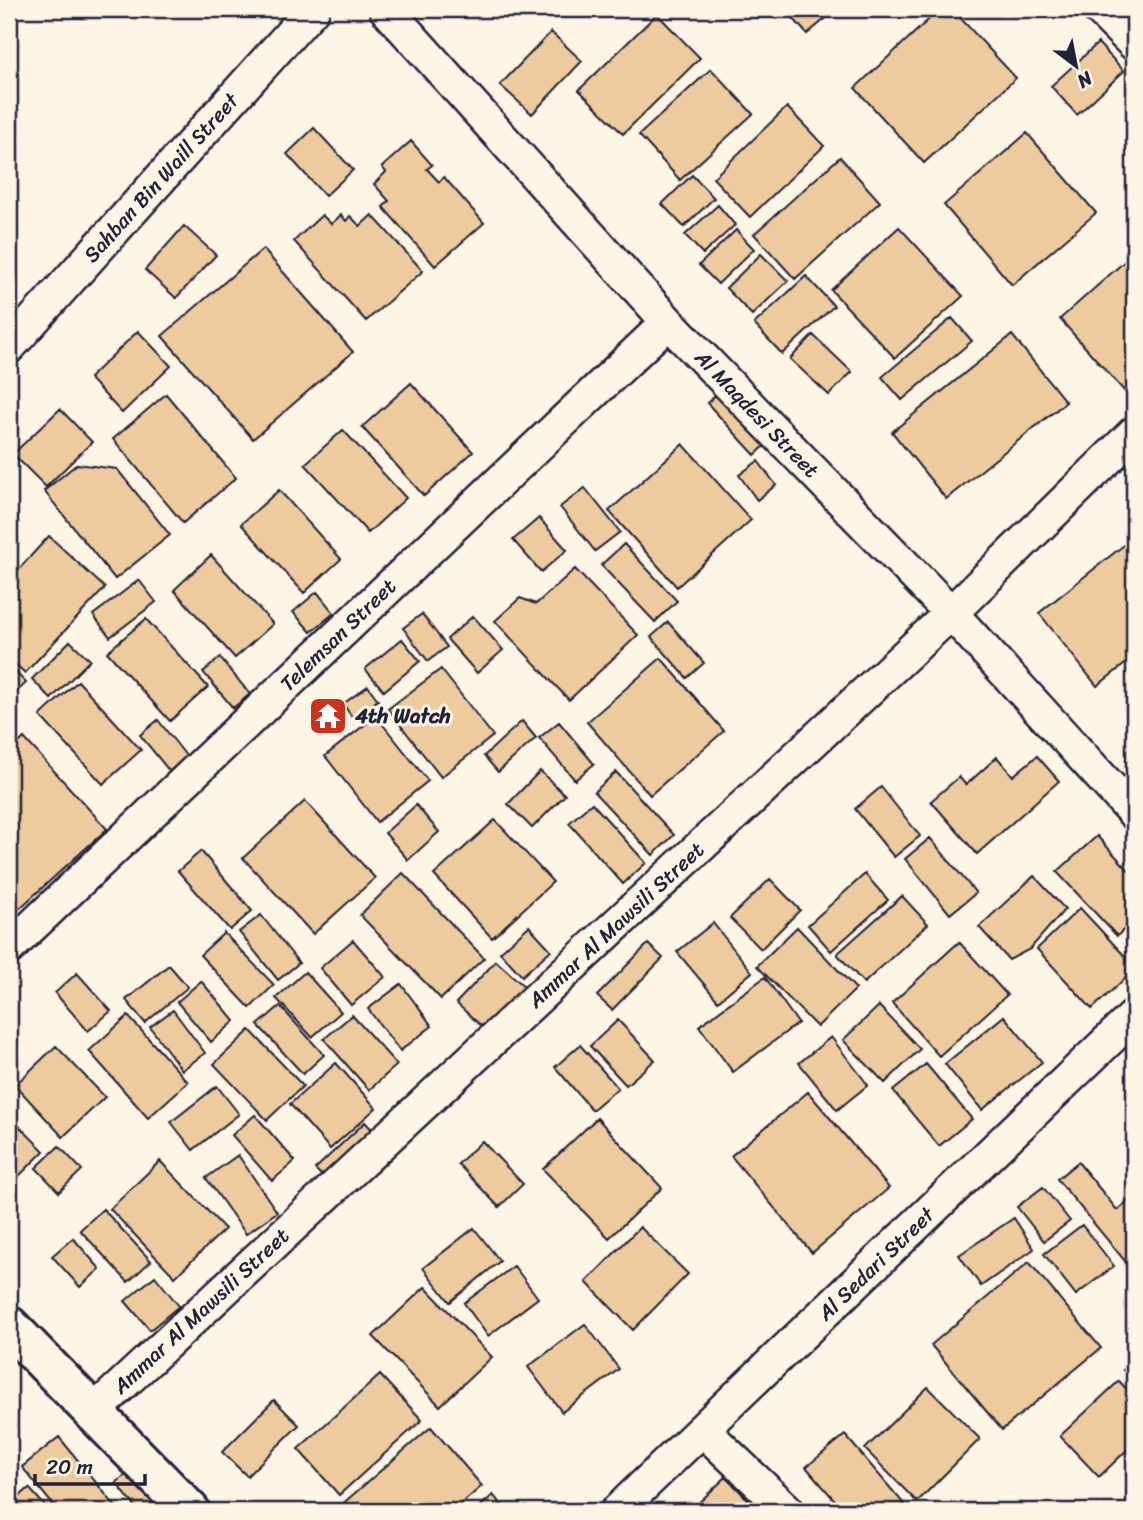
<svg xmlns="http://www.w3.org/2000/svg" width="1143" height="1520" font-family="Sriracha,sans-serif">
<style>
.building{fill:#eecb9e;stroke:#22223b;stroke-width:2}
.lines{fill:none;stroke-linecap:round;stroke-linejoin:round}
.minor-casing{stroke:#22223b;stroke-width:37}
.tertiary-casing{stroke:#22223b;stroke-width:44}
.minor{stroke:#fcf5e5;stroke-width:32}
.tertiary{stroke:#fcf5e5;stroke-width:38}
.labels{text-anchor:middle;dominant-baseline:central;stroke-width:6;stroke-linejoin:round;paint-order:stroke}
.street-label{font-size:21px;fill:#22223b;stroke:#fcf5e5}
.poi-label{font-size:21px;font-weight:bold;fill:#22223b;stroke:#fcf5e5;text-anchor:start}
</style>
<rect width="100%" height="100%" fill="#fcf5e5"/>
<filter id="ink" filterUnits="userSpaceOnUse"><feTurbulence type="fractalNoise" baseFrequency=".0143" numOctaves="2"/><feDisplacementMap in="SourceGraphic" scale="14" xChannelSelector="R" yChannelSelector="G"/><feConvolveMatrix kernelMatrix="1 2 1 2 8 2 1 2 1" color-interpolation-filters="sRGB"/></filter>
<g filter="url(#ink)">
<!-- building -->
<path class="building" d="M 785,9 L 837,9 L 807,34 Z
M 940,9 L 952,9 L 1016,78 L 924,163 L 855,88 Z
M 657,14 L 700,58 L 623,134 L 579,90 Z
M 551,32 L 582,61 L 532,114 L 500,85 Z
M 1098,43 L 1124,71 L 1077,115 L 1051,86 Z
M 711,69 L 753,114 L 680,180 L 639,135 Z
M 787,107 L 824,146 L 750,217 L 713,178 Z
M 314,128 L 353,170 L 325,196 L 287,154 Z
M 1027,133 L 1096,213 L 1012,285 L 944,205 Z
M 411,141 L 432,165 L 427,169 L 439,182 L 444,177 L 484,223 L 435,266 L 383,207 L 389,201 L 374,184 L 386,172 L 382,167 Z
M 840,157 L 880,202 L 795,279 L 754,234 Z
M 692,175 L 714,198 L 684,227 L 662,204 Z
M 718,205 L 735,225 L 703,254 L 685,235 Z
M 322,215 L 331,224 L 341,215 L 346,221 L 350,216 L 360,226 L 372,215 L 423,271 L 366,321 L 294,241 Z
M 184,226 L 216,255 L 176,298 L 145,270 Z
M 899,227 L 963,296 L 895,358 L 831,290 Z
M 736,230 L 754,249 L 718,284 L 699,265 Z
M 263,249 L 353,352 L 253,439 L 162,336 Z
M 1134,253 L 1134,385 L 1126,393 L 1060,319 Z
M 761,254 L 788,281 L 752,315 L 726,288 Z
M 806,276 L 834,306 L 782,354 L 754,324 Z
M 952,318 L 972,341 L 902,400 L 882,377 Z
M 138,331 L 171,366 L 122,413 L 89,378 Z
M 813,335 L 852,372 L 829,395 L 790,359 Z
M 1012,335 L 1066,402 L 946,499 L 892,432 Z
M 411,383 L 473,452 L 424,496 L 362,427 Z
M 723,388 L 771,440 L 755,455 L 707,403 Z
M 166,394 L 236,478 L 183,523 L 113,439 Z
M 60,409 L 92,442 L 46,487 L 13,454 Z
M 343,430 L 406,498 L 368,533 L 305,464 Z
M 683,444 L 751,520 L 677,587 L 609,511 Z
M 758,461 L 776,485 L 757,500 L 739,475 Z
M 77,464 L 117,469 L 170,535 L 115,579 L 44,491 Z
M 585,488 L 620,532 L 595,551 L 560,507 Z
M 279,490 L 341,559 L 304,593 L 241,524 Z
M 539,518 L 567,550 L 541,572 L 513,540 Z
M 49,536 L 105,588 L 25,673 L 9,658 L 9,580 Z
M 1134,537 L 1134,657 L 1097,686 L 1039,613 Z
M 624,544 L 677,601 L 655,622 L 601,565 Z
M 211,555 L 273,624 L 235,658 L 174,590 Z
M 575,569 L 638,635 L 569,700 L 495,621 L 520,598 L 536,604 Z
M 139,580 L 156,602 L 110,637 L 93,615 Z
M 317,592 L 334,613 L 311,632 L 293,612 Z
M 422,614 L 447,647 L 428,661 L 403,628 Z
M 473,616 L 503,650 L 477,673 L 447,639 Z
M 146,619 L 208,687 L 170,721 L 107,652 Z
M 668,622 L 704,663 L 687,678 L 651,637 Z
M 402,639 L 420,661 L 384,691 L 365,669 Z
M 70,641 L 90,660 L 51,699 L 32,679 Z
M 220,658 L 250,694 L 233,708 L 203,672 Z
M 661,658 L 724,731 L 650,795 L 587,722 Z
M 9,665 L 26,683 L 9,699 Z
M 441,669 L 493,736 L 441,777 L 388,709 Z
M 78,681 L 141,750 L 103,784 L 40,716 Z
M 368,686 L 378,700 L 353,718 L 343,704 Z
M 376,716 L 428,781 L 377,822 L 325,756 Z
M 158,720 L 187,757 L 170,772 L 140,735 Z
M 522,721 L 536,738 L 498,772 L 484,756 Z
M 559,722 L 594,764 L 575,780 L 539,738 Z
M 24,738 L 107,829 L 9,918 L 9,752 Z
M 1037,756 L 1059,781 L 977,854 L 931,801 L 959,777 L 966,785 L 997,757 L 1013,776 Z
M 540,771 L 565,795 L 532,828 L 508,804 Z
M 616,772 L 674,835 L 653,855 L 594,792 Z
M 881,787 L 920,836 L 894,857 L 855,809 Z
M 305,801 L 375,878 L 313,934 L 243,858 Z
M 592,803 L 646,863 L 623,884 L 569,823 Z
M 416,805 L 439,832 L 408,860 L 385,833 Z
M 495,820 L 553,882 L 492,938 L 434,875 Z
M 1097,836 L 1134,876 L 1134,920 L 1117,936 L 1057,872 Z
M 930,838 L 976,893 L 950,914 L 905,859 Z
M 201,851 L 252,911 L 230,930 L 178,871 Z
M 403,873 L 484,958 L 441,999 L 360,915 Z
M 865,874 L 888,900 L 831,951 L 808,925 Z
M 1034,876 L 1065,909 L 1030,949 L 1009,960 L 979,927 Z
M 770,879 L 800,910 L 761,949 L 730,918 Z
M 902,896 L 928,924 L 864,983 L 837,954 Z
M 1080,908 L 1134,966 L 1134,970 L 1092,1009 L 1037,949 Z
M 261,915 L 299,963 L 278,980 L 239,932 Z
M 713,923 L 752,972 L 718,1001 L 677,952 Z
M 529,926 L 551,950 L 522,976 L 500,952 Z
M 797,927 L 856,989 L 817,1027 L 757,966 Z
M 224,933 L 274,985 L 250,1008 L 200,955 Z
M 353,940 L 385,977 L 351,1005 L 320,968 Z
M 959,942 L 1007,995 L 939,1056 L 892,1003 Z
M 648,944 L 663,958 L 612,1010 L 597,996 Z
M 496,961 L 527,989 L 487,1031 L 456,1003 Z
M 169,965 L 188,987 L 145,1023 L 126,1000 Z
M 305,972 L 341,1012 L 312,1037 L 276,998 Z
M 77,973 L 111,1011 L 88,1031 L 55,993 Z
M 765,977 L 798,1023 L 733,1072 L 699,1026 Z
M 201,981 L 235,1021 L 211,1042 L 177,1002 Z
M 401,984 L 432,1026 L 400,1051 L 368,1009 Z
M 280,1006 L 324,1055 L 303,1074 L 258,1025 Z
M 879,1006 L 920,1049 L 885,1083 L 843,1040 Z
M 173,1010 L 205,1053 L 182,1070 L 150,1027 Z
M 352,1015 L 397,1065 L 369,1090 L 324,1039 Z
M 128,1016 L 188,1082 L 148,1118 L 89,1051 Z
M 1004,1016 L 1042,1062 L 982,1110 L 945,1064 Z
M 618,1020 L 655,1060 L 626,1085 L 590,1046 Z
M 250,1030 L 303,1086 L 267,1120 L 214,1064 Z
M 831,1037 L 868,1085 L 837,1110 L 799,1063 Z
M 580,1045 L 618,1088 L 592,1110 L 555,1067 Z
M 56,1046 L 105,1097 L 63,1137 L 15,1085 Z
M 336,1063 L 376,1108 L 330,1149 L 290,1104 Z
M 926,1064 L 972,1119 L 939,1146 L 893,1091 Z
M 217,1086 L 239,1114 L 193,1150 L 171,1122 Z
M 808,1092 L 889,1188 L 812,1253 L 731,1156 Z
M 255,1115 L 295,1161 L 272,1181 L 232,1135 Z
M 9,1116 L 44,1151 L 9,1186 Z
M 597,1118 L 662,1188 L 609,1238 L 543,1169 Z
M 365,1122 L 378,1136 L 328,1182 L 315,1169 Z
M 482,1141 L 523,1184 L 499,1207 L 458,1164 Z
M 59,1146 L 82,1170 L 59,1192 L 36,1168 Z
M 238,1155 L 277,1212 L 246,1234 L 206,1178 Z
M 160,1161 L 225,1229 L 175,1277 L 110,1209 Z
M 1078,1162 L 1117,1210 L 1134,1196 L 1134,1272 L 1057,1179 Z
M 1043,1187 L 1070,1221 L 1044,1241 L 1017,1207 Z
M 103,1209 L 151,1261 L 128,1282 L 80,1230 Z
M 1014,1218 L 1034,1249 L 981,1286 L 959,1255 Z
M 1082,1225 L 1114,1266 L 1076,1295 L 1044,1254 Z
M 640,1227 L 688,1274 L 633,1330 L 586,1282 Z
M 474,1228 L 500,1261 L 450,1302 L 423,1268 Z
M 73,1238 L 100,1269 L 80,1287 L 52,1256 Z
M 1029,1262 L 1101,1348 L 1002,1430 L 931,1345 Z
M 514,1266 L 538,1298 L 488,1336 L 464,1303 Z
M 155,1276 L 179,1306 L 150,1330 L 125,1301 Z
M 425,1287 L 492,1357 L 440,1406 L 373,1336 Z
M 585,1324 L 619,1369 L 562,1412 L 528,1367 Z
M 1134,1360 L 1134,1382 L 1123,1370 Z
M 380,1375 L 422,1420 L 339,1495 L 298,1449 Z
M 1119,1381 L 1134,1397 L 1134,1443 L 1099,1477 L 1060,1436 Z
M 928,1387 L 980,1439 L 917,1502 L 865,1449 Z
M 274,1400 L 299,1425 L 247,1476 L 222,1452 Z
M 431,1427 L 482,1486 L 453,1511 L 345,1511 L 340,1506 Z
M 845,1435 L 910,1511 L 844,1511 L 806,1467 Z
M 59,1437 L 116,1507 L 111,1511 L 58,1511 L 22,1467 Z
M 136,1466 L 166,1503 L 156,1511 L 139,1511 L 116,1483 Z
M 726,1477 L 759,1511 L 690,1511 Z
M 29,1488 L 45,1506 L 40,1511 L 9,1511 L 9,1506 Z
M 493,1495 L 507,1511 L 475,1511 Z"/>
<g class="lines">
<defs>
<path id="minor" d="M 386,9 L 668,322 L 951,613 L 1134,813
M 1099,9 L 1134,44
M 9,347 L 313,9
M 9,948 L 668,322
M 94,1411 L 951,613 L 1134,433
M 703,1430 L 788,1511
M 617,1511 L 1134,1016"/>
<path id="tertiary" d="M 9,1326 L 190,1511"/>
</defs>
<!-- minor casing -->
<use href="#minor" class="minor-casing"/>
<!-- tertiary casing -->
<use href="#tertiary" class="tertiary-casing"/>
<!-- minor -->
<use href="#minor" class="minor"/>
<!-- tertiary -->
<use href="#tertiary" class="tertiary"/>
</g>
</g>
<!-- icons -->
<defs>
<symbol id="temple-square" viewBox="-11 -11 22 22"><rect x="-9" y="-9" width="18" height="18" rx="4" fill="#c8321e" stroke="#fcf5e5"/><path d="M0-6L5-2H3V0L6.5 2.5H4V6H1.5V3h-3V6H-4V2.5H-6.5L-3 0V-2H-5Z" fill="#fff"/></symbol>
</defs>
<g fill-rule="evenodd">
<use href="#temple-square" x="306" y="694" width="44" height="44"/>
</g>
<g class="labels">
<!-- street labels -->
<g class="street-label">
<text transform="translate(161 178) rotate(-48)">Sahban Bin Waill Street</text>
<text transform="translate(757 414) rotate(46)">Al Maqdesi Street</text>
<text transform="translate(338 635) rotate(-44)">Telemsan Street</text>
<text transform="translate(616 925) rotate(-43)">Ammar Al Mawsili Street</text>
<text transform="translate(876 1264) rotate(-44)">Al Sedari Street</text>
<text transform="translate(201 1311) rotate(-43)">Ammar Al Mawsili Street</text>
</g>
<!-- poi labels -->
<g class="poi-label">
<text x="355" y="716">4th Watch</text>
</g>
</g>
<!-- margin -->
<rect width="1143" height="1520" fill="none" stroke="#fcf5e5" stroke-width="35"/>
<rect x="18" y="18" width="1108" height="1485" fill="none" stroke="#22223b" stroke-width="2.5" filter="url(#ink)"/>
<!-- north arrow -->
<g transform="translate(1076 66) rotate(148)" stroke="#fcf5e5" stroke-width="5" paint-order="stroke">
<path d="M0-5L12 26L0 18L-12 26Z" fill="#22223b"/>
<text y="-10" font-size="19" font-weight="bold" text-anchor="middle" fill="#22223b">N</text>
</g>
<!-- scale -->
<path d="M35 1474v10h110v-10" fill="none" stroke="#22223b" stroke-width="3.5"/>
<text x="46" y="1474" font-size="21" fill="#22223b" stroke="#fcf5e5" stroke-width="5" paint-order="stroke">20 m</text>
</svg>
